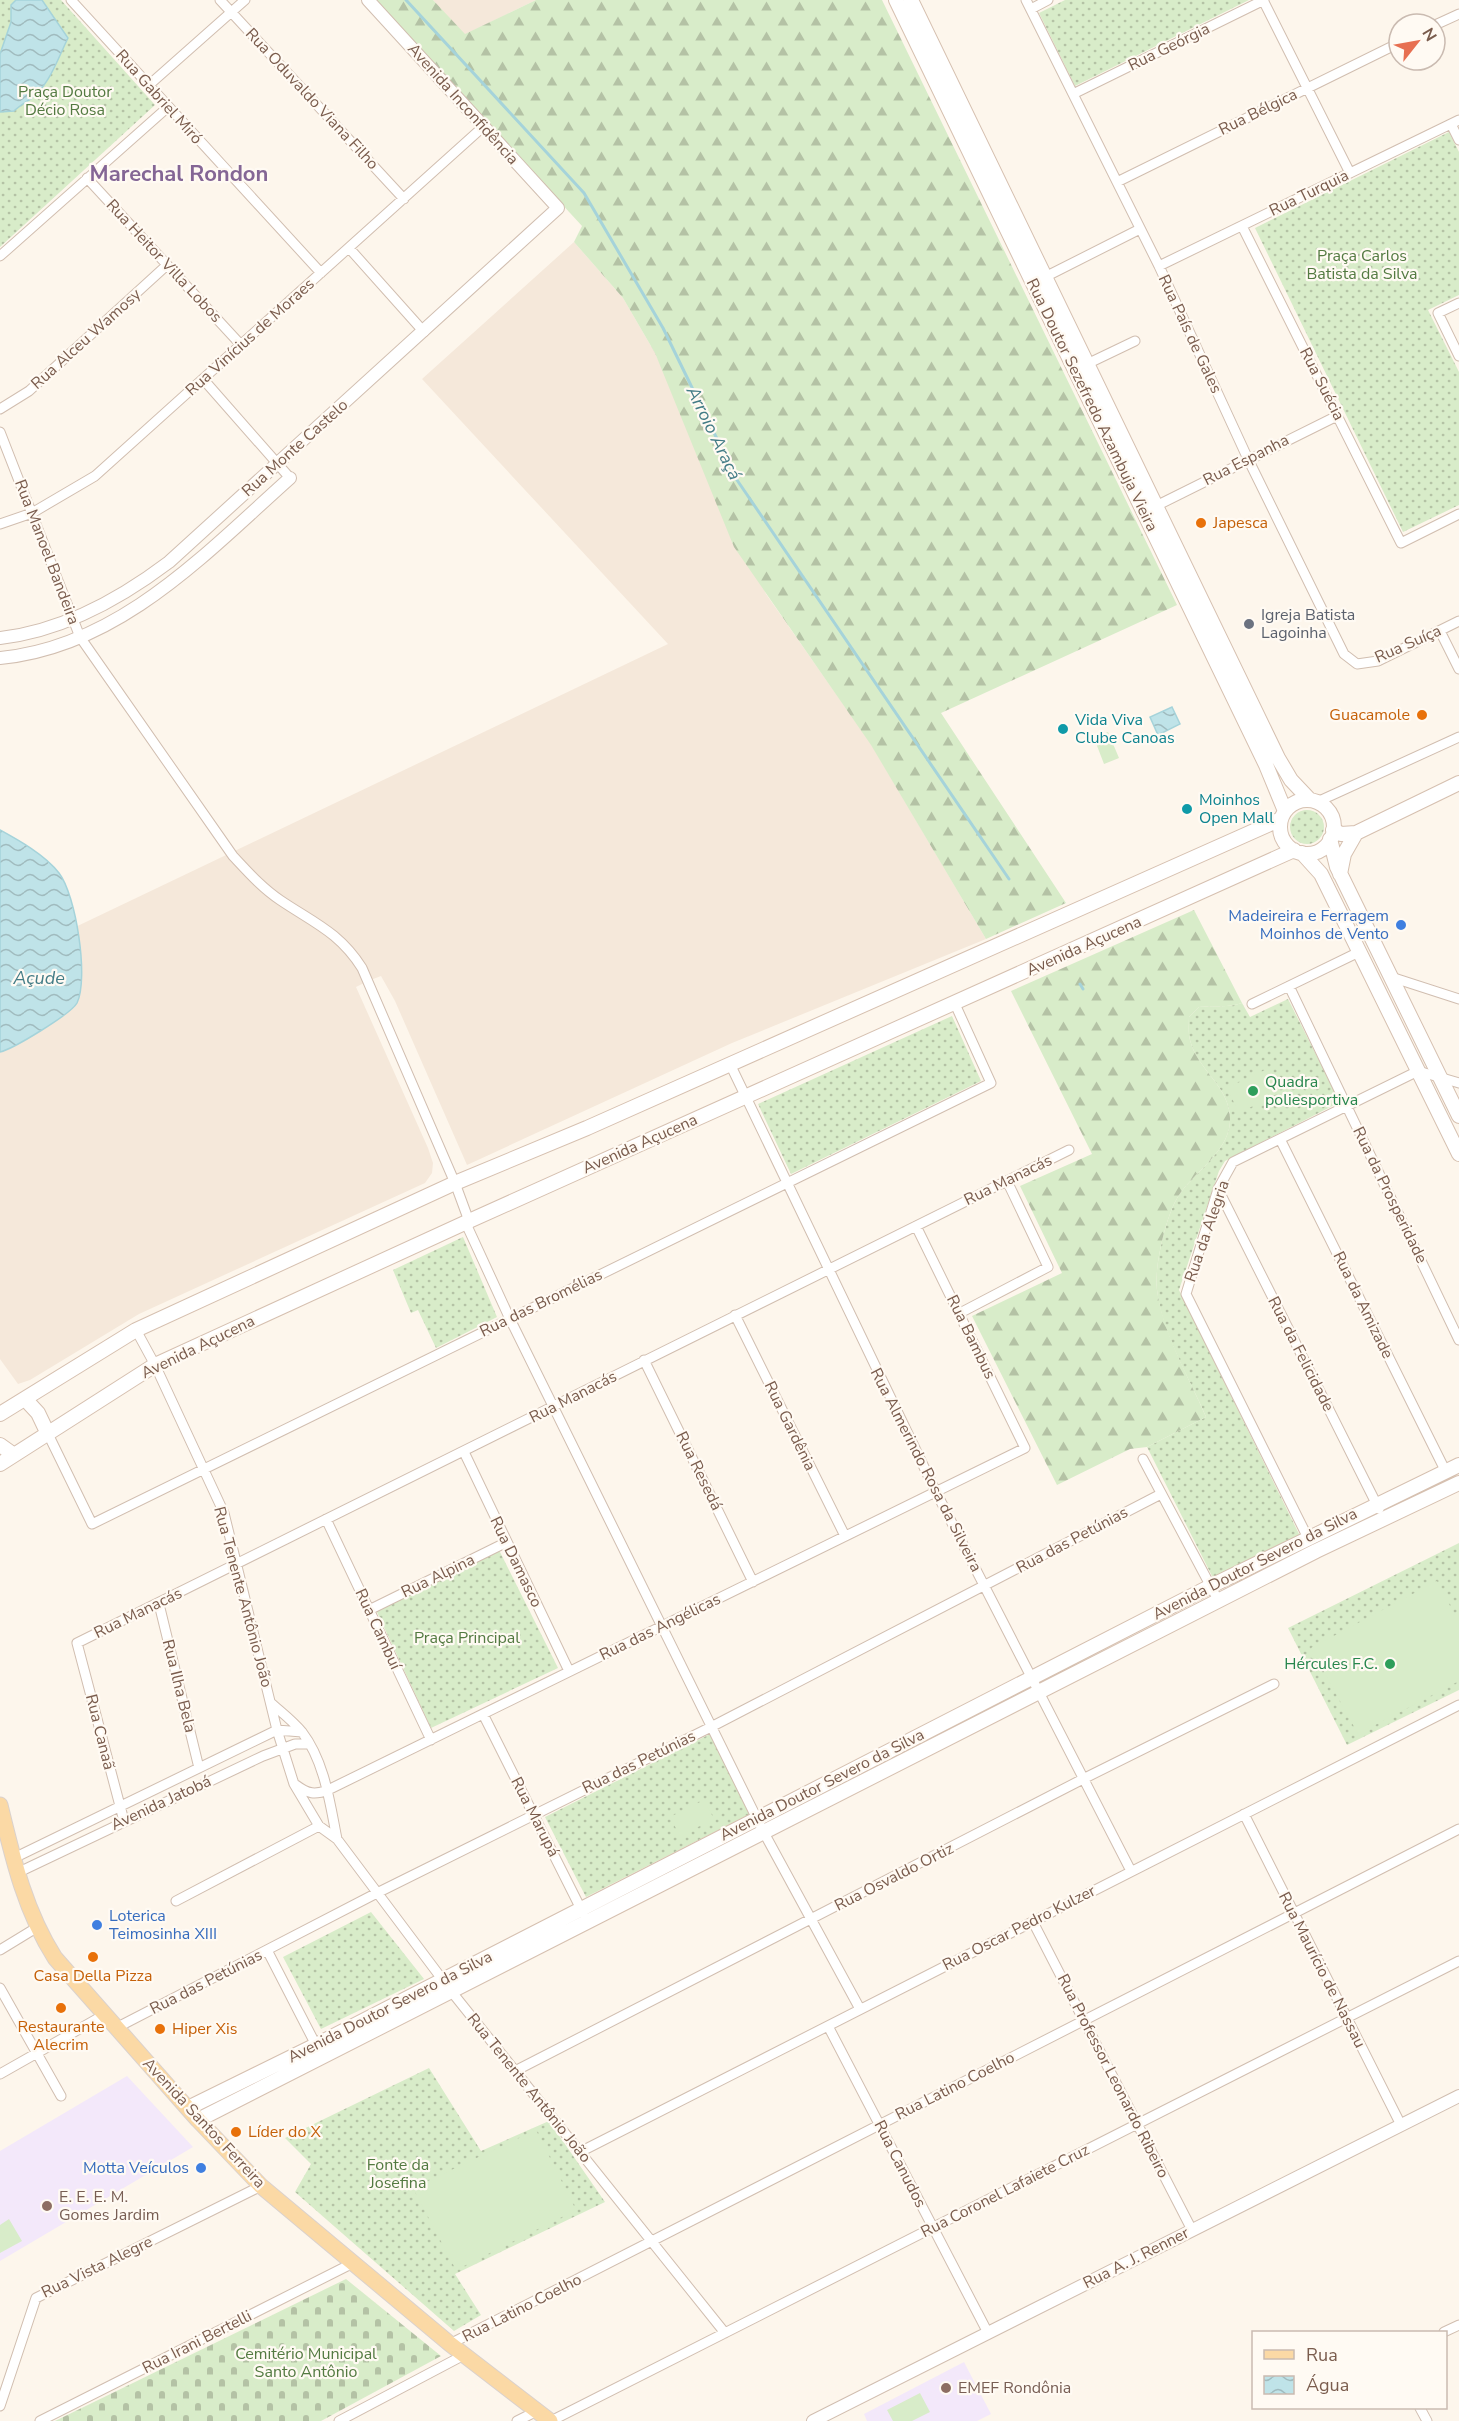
<svg xmlns="http://www.w3.org/2000/svg" width="1459" height="2421" font-family="'Nunito Sans',sans-serif">
<style>
.residential{fill:#f5e8da}
.education{fill:#f3e8fa}
.grass{fill:url(#grass-dots)}
.forest{fill:url(#forest-firs)}
.cemetery{fill:url(#cemetery-stones)}
.garden{fill:#d8ecc9}
.water{fill:url(#water-waves);stroke:#a5d3da;stroke-width:1.5}
.lines{fill:none;stroke-linecap:round;stroke-linejoin:round}
.stream{stroke:#a5d3da;stroke-width:3}
.minor-casing{stroke:#d1beb0;stroke-width:11}
.tertiary-casing{stroke:#d1beb0;stroke-width:14}
.secondary-casing{stroke:#d6c0b0;stroke-width:16}
.primary-casing{stroke:#dad1cd;stroke-width:17}
.minor{stroke:#fff;stroke-width:9}
.tertiary{stroke:#fff;stroke-width:12}
.secondary{stroke:#fff;stroke-width:14}
.primary{stroke:#fbd9a5;stroke-width:15}
.food-dot{fill:#e8710a;stroke:#fffaf3;stroke-width:2}
.worship-dot{fill:#6b7280;stroke:#fffaf3;stroke-width:2}
.culture-dot{fill:#0f9aa8;stroke:#fffaf3;stroke-width:2}
.shop-dot{fill:#3f7fe0;stroke:#fffaf3;stroke-width:2}
.leisure-dot{fill:#2e9e5b;stroke:#fffaf3;stroke-width:2}
.education-dot{fill:#8d6e63;stroke:#fffaf3;stroke-width:2}
.labels{text-anchor:middle;dominant-baseline:central;stroke-width:4.5;stroke-linejoin:round;paint-order:stroke}
.street-label{font-size:16px;fill:#7a5c4d;stroke:#fffaf3}
.park-label{font-size:16px;fill:#537a41;stroke:#fffaf3}
.food-label{font-size:16px;fill:#c56008;stroke:#fffaf3;text-anchor:start}
.worship-label{font-size:16px;fill:#5b616d;stroke:#fffaf3;text-anchor:start}
.culture-label{font-size:16px;fill:#0d838f;stroke:#fffaf3;text-anchor:start}
.shop-label{font-size:16px;fill:#366cbe;stroke:#fffaf3;text-anchor:end}
.leisure-label{font-size:16px;fill:#27864d;stroke:#fffaf3;text-anchor:start}
.education-label{font-size:16px;fill:#785e54;stroke:#fffaf3;text-anchor:start}
.water-label{font-size:18px;font-style:italic;fill:#437c86;stroke:#fffaf3}
.district-label{font-size:22px;font-weight:bold;fill:#846695;stroke:#fffaf3}
</style>
<defs>
<pattern id="grass-dots" width="8" height="8" patternUnits="userSpaceOnUse" patternTransform="scale(1.5)"><rect width="8" height="8" fill="#d8ecc9"/><path d="M2 2h.1M6 6h.1" fill="none" stroke="#b4c2a5" stroke-width="1.8" stroke-linecap="round"/></pattern>
<pattern id="forest-firs" width="22" height="20" patternUnits="userSpaceOnUse" patternTransform="scale(1.5)"><rect width="22" height="20" fill="#d8ecc9"/><path d="M5 1l3.5 6h-7zM16 11l3.5 6h-7z" fill="#b4c2a5"/></pattern>
<pattern id="cemetery-stones" width="16" height="16" patternUnits="userSpaceOnUse" patternTransform="scale(1.5)"><rect width="16" height="16" fill="#d8ecc9"/><path d="M2 7V4a2 2 0 0 1 4 0v3zM10 15v-3a2 2 0 0 1 4 0v3z" fill="#b4c2a5"/></pattern>
<pattern id="water-waves" width="16" height="10" patternUnits="userSpaceOnUse" patternTransform="scale(1.5)"><rect width="16" height="10" fill="#bfe3e8"/><path d="M0 5q4-4 8 0t8 0" fill="none" stroke="#a0bbbe"/></pattern>
</defs>
<rect width="100%" height="100%" fill="#fdf6ec"/>
<!-- residential -->
<path class="residential" d="M 433,0 L 536,0 L 464,35 Z
M 574,242 L 623,298 L 655,353 L 766,594 L 871,744 L 986,939 L 732,1043 L 467,1165 L 395,1001 L 381,976 L 368,981 L 356,987 L 428,1148 L 433,1163 L 432,1173 L 425,1183 L 139,1314 L 30,1380 L 18,1384 L 0,1359 L 0,963 L 668,644 L 422,379 Z"/>
<!-- education -->
<path class="education" d="M 127,2076 L 193,2147 L 0,2261 L 0,2151 Z
M 964,2362 L 991,2414 L 977,2421 L 867,2421 L 864,2414 Z"/>
<!-- grass -->
<path class="grass" d="M 0,0 L 61,0 L 155,105 L 0,247 Z
M 1065,0 L 1249,0 L 1075,86 L 1039,13 Z
M 1449,132 L 1459,152 L 1459,295 L 1428,310 L 1459,372 L 1459,505 L 1403,532 L 1255,228 Z
M1290 827a17 17 0 1 1 34 0a17 17 0 1 1-34 0Z
M 1288,999 L 1340,1102 L 1225,1161 L 1219,1171 L 1179,1290 L 1300,1536 L 1213,1578 L 1147,1447 L 1206,1417 C 1189,1377 1162,1334 1157,1290 C 1154,1268 1165,1222 1175,1202 C 1188,1176 1222,1158 1229,1129 C 1237,1090 1198,1073 1190,1040 C 1188,1033 1189,1024 1189,1017 L 1199,1007 C 1214,1005 1228,1008 1242,1003 L 1250,1017 Z
M 952,1016 L 981,1081 L 791,1174 L 758,1104 Z
M 463,1237 L 497,1317 L 436,1348 L 418,1310 L 411,1313 L 393,1270 Z
M 1459,1543 L 1459,1690 L 1347,1745 L 1288,1628 Z
M 499,1550 L 558,1668 L 431,1728 L 376,1610 Z
M 710,1734 L 750,1814 L 586,1897 L 545,1817 Z
M 371,1912 L 424,1979 L 321,2029 L 283,1957 Z
M 429,2068 L 481,2151 L 549,2121 L 605,2202 L 455,2274 L 481,2315 L 454,2331 L 295,2192 L 311,2164 L 285,2138 Z"/>
<!-- forest -->
<path class="forest" d="M 374,0 L 433,0 L 465,34 L 536,0 L 882,0 L 1177,605 L 941,713 L 1066,903 L 986,939 L 871,745 L 734,547 L 655,353 L 623,298 L 574,242 L 582,226 Z
M 1194,910 L 1242,1003 C 1228,1008 1215,1005 1199,1007 L 1189,1017 C 1189,1024 1188,1033 1190,1040 C 1198,1073 1237,1090 1229,1129 C 1222,1158 1188,1176 1175,1202 C 1165,1222 1154,1268 1157,1290 C 1163,1334 1189,1377 1206,1417 L 1147,1447 L 1130,1449 L 1057,1485 L 972,1316 L 1062,1273 L 1020,1186 L 1092,1154 L 1011,991 Z"/>
<!-- cemetery -->
<path class="cemetery" d="M 346,2279 L 441,2356 L 321,2421 L 55,2421 Z"/>
<!-- garden -->
<path class="garden" d="M 1108,732 L 1119,758 L 1104,764 L 1094,738 Z
M 1267,1069 L 1279,1093 L 1239,1113 L 1227,1088 Z
M 1437,1581 L 1459,1623 L 1459,1681 L 1358,1734 L 1311,1648 Z
M 704,1800 L 714,1819 L 680,1836 L 670,1817 Z
M 536,2130 L 576,2210 L 456,2270 L 413,2188 Z
M 9,2219 L 22,2241 L 0,2253 L 0,2225 Z
M 920,2393 L 930,2412 L 912,2421 L 893,2421 L 887,2410 Z"/>
<!-- water -->
<path class="water" d="M 16,0 L 42,0 L 68,38 C 58,58 49,87 29,100 C 23,104 19,106 14,111 L 0,112 L 0,54 L 11,22 L 11,5 Z
M 1172,707 L 1180,724 L 1158,735 L 1150,717 Z
M 0,830 C 20,841 45,855 59,873 C 76,895 89,978 77,1003 C 71,1014 13,1049 0,1052 Z"/>
<g class="lines">
<!-- stream -->
<path class="stream" d="M 406,0 L 584,193 L 663,328 L 737,480 L 1009,879
M 1080,984 L 1083,989"/>
<defs>
<path id="minor" d="M 71,0 L 321,273
M 220,0 L 404,199
M 1026,0 L 1159,266 L 1248,459 L 1344,654 L 1357,664 L 1378,661 L 1459,621
M 1263,0 L 1350,173
M 1031,9 L 1048,0
M 1435,25 L 1459,14
M 149,85 L 245,0
M 1073,94 L 1264,0
M 1451,124 L 1459,140
M 87,178 L 241,345
M 1117,182 L 1399,43
M 1242,226 L 1401,543 L 1459,514
M 349,248 L 424,332
M 0,256 L 168,107
M 1159,266 L 1459,120
M 1045,277 L 1140,229
M 1459,303 L 1438,313 L 1459,356
M 1087,364 L 1135,341
M 203,379 L 290,478
M 0,409 L 29,391 L 167,265
M 0,432 L 80,637 L 233,856 C 248,872 262,888 280,900 C 314,923 339,932 362,968 L 455,1183 L 469,1221 L 468,1228 L 510,1319 L 763,1831 L 860,2009
M 1156,506 L 1337,416
M 0,524 L 32,513 L 95,476 L 484,126
M 1440,631 L 1459,669
M 1317,802 L 1459,737
M 1391,977 L 1459,999
M 1289,986 L 1459,1340
M 1252,1004 L 1359,952
M 730,1064 L 936,1492 L 1131,1871
M 1280,1139 L 1446,1472
M 1218,1189 L 1379,1509
M 960,1313 L 1048,1267 L 1007,1181
M 735,1315 L 845,1536
M 136,1330 L 155,1365 L 224,1513 L 277,1730 L 294,1784 L 319,1826 L 337,1839 L 451,1991 L 725,2333
M 644,1360 L 753,1582
M 48,1434 L 92,1524 L 991,1083 L 955,1004
M 464,1452 L 569,1671
M 1143,1459 L 1218,1600
M 326,1519 L 431,1740
M 1308,1538 L 1186,1294 L 1218,1189 L 1233,1162 L 1418,1071 L 1459,1083
M 159,1604 L 199,1768
M 369,1610 L 507,1542
M 271,1703 C 281,1712 293,1721 302,1732 C 325,1762 330,1804 337,1839
M 483,1714 L 583,1913
M 296,1785 C 308,1794 315,1795 328,1790 L 1025,1448 L 916,1226
M 1244,1814 L 1401,2125
M 124,1821 L 77,1643 L 1069,1150
M 14,1858 L 277,1730 L 302,1732
M 17,1873 L 263,1756 L 295,1744 L 309,1744
M 176,1901 L 319,1826
M 1033,1922 L 1192,2230
M 0,1950 L 36,1928
M 267,1950 L 318,2049
M 0,1988 L 61,2096
M 828,2026 L 988,2333
M 116,2028 L 375,1894 L 711,1727 L 1161,1494
M 515,2071 L 1083,1779 L 1274,1684
M 0,2074 L 104,2015
M 580,2152 L 1459,1705
M 1444,2332 L 1459,2325
M 450,2344 L 1459,1829
M 0,2406 L 36,2298 L 261,2186
M 1420,2408 L 1427,2421
M 40,2421 L 353,2263
M 339,2421 L 464,2355
M 517,2421 L 537,2411
M 551,2421 L 1459,1961"/>
<path id="tertiary" d="M 0,638 C 63,631 120,599 169,562 L 558,208 L 368,0
M 0,658 C 119,647 206,553 290,478
M 813,2421 L 1459,2096"/>
<path id="secondary" d="M 896,0 L 1266,765 L 1285,811
M 911,0 L 1278,758 L 1291,780 L 1309,799
M1280 827a27 27 0 1 1 54 0a27 27 0 1 1-54 0Z
M 1333,830 L 1341,834 L 1356,833 L 1459,783
M 1330,839 L 1337,867 L 1459,1116
M 1302,853 L 1321,874 L 1459,1154
M 1340,874 L 1344,854 L 1356,833
M 25,1399 L 38,1413 L 48,1434
M 0,1414 L 136,1330 L 455,1183 L 587,1128 L 1281,819
M 0,1445 L 14,1455
M 0,1464 L 155,1365 L 469,1221 L 1294,850
M 188,2108 L 316,2045 L 1211,1586 L 1459,1465
M 198,2120 L 1316,1551 L 1459,1483"/>
<path id="primary" d="M 0,1805 C 13,1859 25,1911 55,1958 L 198,2120 L 261,2186 L 450,2344 L 550,2421"/>
</defs>
<!-- minor casing -->
<use href="#minor" class="minor-casing"/>
<!-- tertiary casing -->
<use href="#tertiary" class="tertiary-casing"/>
<!-- secondary casing -->
<use href="#secondary" class="secondary-casing"/>
<!-- primary casing -->
<use href="#primary" class="primary-casing"/>
<!-- minor -->
<use href="#minor" class="minor"/>
<!-- tertiary -->
<use href="#tertiary" class="tertiary"/>
<!-- secondary -->
<use href="#secondary" class="secondary"/>
<!-- primary -->
<use href="#primary" class="primary"/>
</g>
<!-- markers -->
<g class="food-dot">
<circle cx="1201" cy="523" r="6"/>
<circle cx="1422" cy="715" r="6"/>
<circle cx="93" cy="1957" r="6"/>
<circle cx="61" cy="2008" r="6"/>
<circle cx="160" cy="2029" r="6"/>
<circle cx="236" cy="2132" r="6"/>
</g>
<circle class="worship-dot" cx="1249" cy="624" r="6"/>
<g class="culture-dot">
<circle cx="1063" cy="729" r="6"/>
<circle cx="1187" cy="809" r="6"/>
</g>
<g class="shop-dot">
<circle cx="1401" cy="925" r="6"/>
<circle cx="97" cy="1925" r="6"/>
<circle cx="201" cy="2168" r="6"/>
</g>
<g class="leisure-dot">
<circle cx="1253" cy="1091" r="6"/>
<circle cx="1390" cy="1664" r="6"/>
</g>
<g class="education-dot">
<circle cx="47" cy="2206" r="6"/>
<circle cx="946" cy="2388" r="6"/>
</g>
<g class="labels">
<!-- street labels -->
<g class="street-label">
<text transform="translate(1169 47) rotate(-26)">Rua Geórgia</text>
<text transform="translate(159 97) rotate(48)">Rua Gabriel Miró</text>
<text transform="translate(312 99) rotate(47)">Rua Oduvaldo Viana Filho</text>
<text transform="translate(463 104) rotate(48)">Avenida Inconfidência</text>
<text transform="translate(1258 112) rotate(-26)">Rua Bélgica</text>
<text transform="translate(1309 193) rotate(-26)">Rua Turquia</text>
<text transform="translate(164 261) rotate(47)">Rua Heitor Villa Lobos</text>
<text transform="translate(1190 334) rotate(65)">Rua País de Gales</text>
<text transform="translate(250 337) rotate(-42)">Rua Vinícius de Moraes</text>
<text transform="translate(86 339) rotate(-42)">Rua Alceu Wamosy</text>
<text transform="translate(1322 384) rotate(63)">Rua Suécia</text>
<text transform="translate(1092 405) rotate(64)">Rua Doutor Sezefredo Azambuja Vieira</text>
<text transform="translate(295 448) rotate(-42)">Rua Monte Castelo</text>
<text transform="translate(1246 460) rotate(-27)">Rua Espanha</text>
<text transform="translate(47 552) rotate(69)">Rua Manoel Bandeira</text>
<text transform="translate(1408 644) rotate(-24)">Rua Suíça</text>
<text transform="translate(1084 946) rotate(-24)">Avenida Açucena</text>
<text transform="translate(640 1144) rotate(-24)">Avenida Açucena</text>
<text transform="translate(1008 1180) rotate(-26)">Rua Manacás</text>
<text transform="translate(1390 1195) rotate(64)">Rua da Prosperidade</text>
<text transform="translate(1207 1231) rotate(-71)">Rua da Alegria</text>
<text transform="translate(541 1303) rotate(-26)">Rua das Bromélias</text>
<text transform="translate(1363 1305) rotate(64)">Rua da Amizade</text>
<text transform="translate(971 1337) rotate(64)">Rua Bambus</text>
<text transform="translate(198 1347) rotate(-26)">Avenida Açucena</text>
<text transform="translate(1301 1354) rotate(63)">Rua da Felicidade</text>
<text transform="translate(573 1397) rotate(-27)">Rua Manacás</text>
<text transform="translate(790 1426) rotate(64)">Rua Gardênia</text>
<text transform="translate(926 1470) rotate(63)">Rua Almerindo Rosa da Silveira</text>
<text transform="translate(699 1471) rotate(64)">Rua Resedá</text>
<text transform="translate(1072 1540) rotate(-28)">Rua das Petúnias</text>
<text transform="translate(516 1562) rotate(64)">Rua Damasco</text>
<text transform="translate(1255 1564) rotate(-27)">Avenida Doutor Severo da Silva</text>
<text transform="translate(438 1576) rotate(-26)">Rua Alpina</text>
<text transform="translate(243 1597) rotate(75)">Rua Tenente Antônio João</text>
<text transform="translate(138 1613) rotate(-26)">Rua Manacás</text>
<text transform="translate(660 1627) rotate(-26)">Rua das Angélicas</text>
<text transform="translate(378 1629) rotate(65)">Rua Cambuí</text>
<text transform="translate(179 1686) rotate(76)">Rua Ilha Bela</text>
<text transform="translate(100 1732) rotate(76)">Rua Canaã</text>
<text transform="translate(639 1762) rotate(-26)">Rua das Petúnias</text>
<text transform="translate(822 1785) rotate(-27)">Avenida Doutor Severo da Silva</text>
<text transform="translate(161 1803) rotate(-25)">Avenida Jatobá</text>
<text transform="translate(535 1817) rotate(63)">Rua Marupá</text>
<text transform="translate(894 1877) rotate(-27)">Rua Osvaldo Ortiz</text>
<text transform="translate(1019 1928) rotate(-27)">Rua Oscar Pedro Kulzer</text>
<text transform="translate(1322 1970) rotate(63)">Rua Maurício de Nassau</text>
<text transform="translate(206 1982) rotate(-27)">Rua das Petúnias</text>
<text transform="translate(390 2007) rotate(-27)">Avenida Doutor Severo da Silva</text>
<text transform="translate(1113 2076) rotate(63)">Rua Professor Leonardo Ribeiro</text>
<text transform="translate(955 2086) rotate(-27)">Rua Latino Coelho</text>
<text transform="translate(529 2088) rotate(51)">Rua Tenente Antônio João</text>
<text transform="translate(204 2123) rotate(47)">Avenida Santos Ferreira</text>
<text transform="translate(900 2164) rotate(63)">Rua Canudos</text>
<text transform="translate(1005 2191) rotate(-27)">Rua Coronel Lafaiete Cruz</text>
<text transform="translate(1136 2258) rotate(-27)">Rua A. J. Renner</text>
<text transform="translate(97 2267) rotate(-26)">Rua Vista Alegre</text>
<text transform="translate(522 2308) rotate(-27)">Rua Latino Coelho</text>
<text transform="translate(197 2342) rotate(-27)">Rua Irani Bertelli</text>
</g>
<!-- park labels -->
<g class="park-label">
<text x="65" y="92">Praça Doutor<tspan x="65" dy="18">Décio Rosa</tspan></text>
<text x="1362" y="256">Praça Carlos<tspan x="1362" dy="18">Batista da Silva</tspan></text>
<text x="467" y="1638">Praça Principal</text>
<text x="398" y="2165">Fonte da<tspan x="398" dy="18">Josefina</tspan></text>
<text x="306" y="2354">Cemitério Municipal<tspan x="306" dy="18">Santo Antônio</tspan></text>
</g>
<!-- food labels -->
<g class="food-label">
<text x="1213" y="523">Japesca</text>
<text x="1410" y="715" text-anchor="end">Guacamole</text>
<text x="93" y="1976" text-anchor="middle">Casa Della Pizza</text>
<text x="61" y="2027" text-anchor="middle">Restaurante<tspan x="61" dy="18">Alecrim</tspan></text>
<text x="172" y="2029">Hiper Xis</text>
<text x="248" y="2132">Líder do X</text>
</g>
<!-- worship labels -->
<g class="worship-label">
<text x="1261" y="615">Igreja Batista<tspan x="1261" dy="18">Lagoinha</tspan></text>
</g>
<!-- culture labels -->
<g class="culture-label">
<text x="1075" y="720">Vida Viva<tspan x="1075" dy="18">Clube Canoas</tspan></text>
<text x="1199" y="800">Moinhos<tspan x="1199" dy="18">Open Mall</tspan></text>
</g>
<!-- shop labels -->
<g class="shop-label">
<text x="1389" y="916">Madeireira e Ferragem<tspan x="1389" dy="18">Moinhos de Vento</tspan></text>
<text x="109" y="1916" text-anchor="start">Loterica<tspan x="109" dy="18">Teimosinha XIII</tspan></text>
<text x="189" y="2168">Motta Veículos</text>
</g>
<!-- leisure labels -->
<g class="leisure-label">
<text x="1265" y="1082">Quadra<tspan x="1265" dy="18">poliesportiva</tspan></text>
<text x="1378" y="1664" text-anchor="end">Hércules F.C.</text>
</g>
<!-- education labels -->
<g class="education-label">
<text x="59" y="2197">E. E. E. M.<tspan x="59" dy="18">Gomes Jardim</tspan></text>
<text x="958" y="2388">EMEF Rondônia</text>
</g>
<!-- water labels -->
<g class="water-label">
<text transform="translate(714 433) rotate(64)">Arroio Araçá</text>
<text x="39" y="978">Açude</text>
</g>
<!-- district labels -->
<g class="district-label">
<text x="179" y="174">Marechal Rondon</text>
</g>
</g>
<!-- legend -->
<rect x="1252" y="2331" width="195" height="78" fill="#fffaf3" stroke="#cabbb1" stroke-width="1.5"/>
<rect x="1264" y="2350" width="30" height="9" fill="#fbd9a5" stroke="#cabbb1" stroke-width="1.5"/>
<text x="1306" y="2361" font-size="18" fill="#7a5c4d">Rua</text>
<rect x="1264" y="2376" width="30" height="18" fill="url(#water-waves)" stroke="#cabbb1" stroke-width="1.5"/>
<text x="1306" y="2391" font-size="18" fill="#7a5c4d">Água</text>
<!-- north arrow -->
<g transform="translate(1417 42) rotate(59)"><circle r="28" fill="#fffaf3" stroke="#cabbb1" stroke-width="1.5"/>
<path d="M0-4.5L10 22L0 15L-10 22Z" fill="#e76f51"/>
<text y="-9" font-size="16" font-weight="bold" text-anchor="middle" fill="#7a5c4d">N</text>
</g>
</svg>
